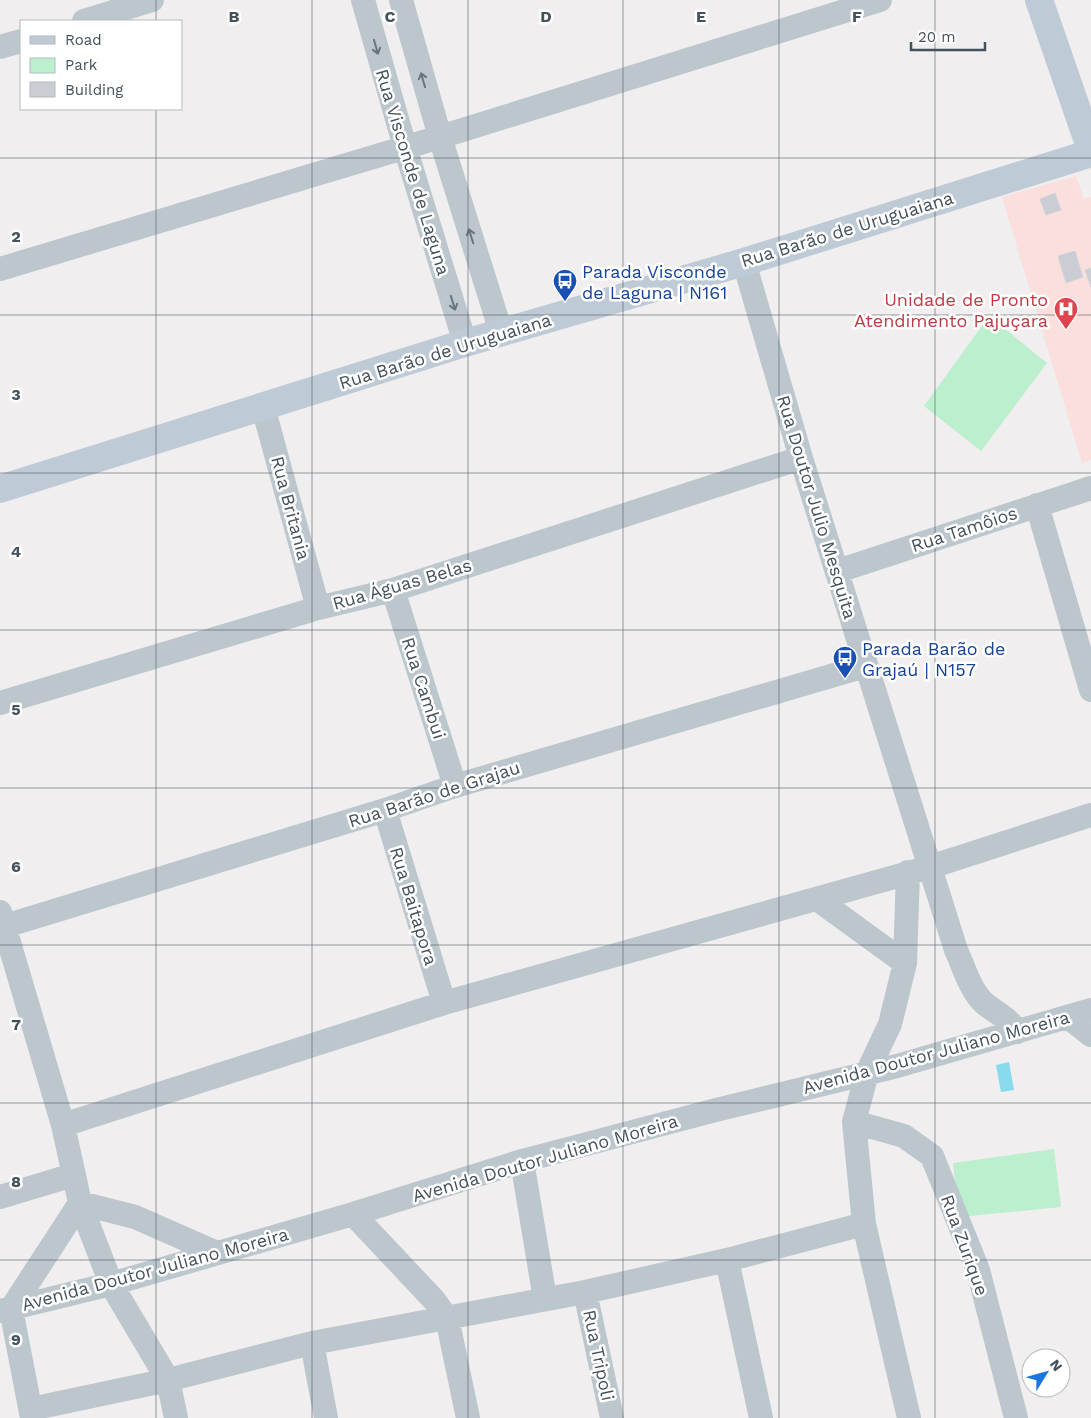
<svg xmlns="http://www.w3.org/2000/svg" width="1091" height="1418" font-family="'Work Sans',sans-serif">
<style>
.medical{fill:#fbdfdd}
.green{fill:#bbefce}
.water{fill:#88daec}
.building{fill:#cacdd3;stroke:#d2d4d9}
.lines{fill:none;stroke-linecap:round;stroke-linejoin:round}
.street{stroke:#bcc6cd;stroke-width:24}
.secondary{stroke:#becad5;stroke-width:28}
.oneway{stroke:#69757d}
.grid{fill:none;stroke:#46525b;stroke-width:1;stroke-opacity:0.55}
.labels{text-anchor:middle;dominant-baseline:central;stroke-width:5;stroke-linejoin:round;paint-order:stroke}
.street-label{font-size:18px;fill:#46525b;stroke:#fff}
.transit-label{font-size:18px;fill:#164399;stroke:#fff;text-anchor:start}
.health-label{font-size:18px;fill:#be3a42;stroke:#fff;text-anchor:end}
.grid-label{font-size:16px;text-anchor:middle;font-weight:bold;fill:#46525b;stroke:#fff;stroke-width:5;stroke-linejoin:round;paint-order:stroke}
</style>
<rect width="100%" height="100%" fill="#f0eeee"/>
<!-- medical -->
<path class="medical" d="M 1076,176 L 1084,199 L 1091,197 L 1091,460 L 1082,463 L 1002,197 Z"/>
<!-- green -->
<path class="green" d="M 989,316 L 1047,363 L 981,451 L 924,406 Z
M 1054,1149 L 1061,1207 L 959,1217 L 953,1163 Z"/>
<!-- water -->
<path class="water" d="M 1009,1062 L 1014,1090 L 1001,1092 L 996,1065 Z"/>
<!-- building -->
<path class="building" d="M 1055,193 L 1061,210 L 1046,215 L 1040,199 Z
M 1075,251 L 1083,277 L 1066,283 L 1058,256 Z
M 1091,268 L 1091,287 L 1085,270 Z"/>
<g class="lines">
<!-- street -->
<path class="street" d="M 363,0 L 405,147 L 465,343
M 401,0 L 440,137 L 501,332
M 84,21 L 152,0
M 0,47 L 21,41
M 744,262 L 801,458 L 956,950 C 964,967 970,990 984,1003 C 996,1013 1009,1018 1017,1032
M 0,269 L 440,137 L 880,0
M 263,407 L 318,608
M 1037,505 L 1091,690
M 838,571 L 1091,488
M 393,590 L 455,786
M 0,703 L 318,608 L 393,590 L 801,458
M 385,810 L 444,1003
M 817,899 L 905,963 L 890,1024 L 867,1073 L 854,1122 L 864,1224 L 909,1418
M 0,912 L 63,1125 L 80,1203 L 111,1284 L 168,1380 L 176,1418
M 5,926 L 385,810 L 455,786 L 865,666
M 905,963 L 908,872
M 1068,1017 L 1091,1035
M 854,1122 L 904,1136 L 932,1156 L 978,1270 L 1016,1418
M 63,1125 L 444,1003 L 930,867 L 1091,815
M 522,1161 L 545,1299
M 0,1197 L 73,1175
M 80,1203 L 135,1217 L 217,1253
M 353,1214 L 434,1300 L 447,1318 L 468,1418
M 727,1260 L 761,1418
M 585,1292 L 612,1418
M 0,1311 L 111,1284 L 353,1214 L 522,1161 L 716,1110 L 897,1066 L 1091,1010
M 312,1343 L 326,1418
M 31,1409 L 168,1380 L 312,1343 L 585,1292 L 727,1260 L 864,1224
M 32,1418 L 11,1309 L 80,1203"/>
<!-- secondary -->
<path class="secondary" d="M 1039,0 L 1091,150
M 0,489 L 465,343 L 744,262 L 1091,153"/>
</g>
<!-- one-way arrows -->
<defs><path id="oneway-shaft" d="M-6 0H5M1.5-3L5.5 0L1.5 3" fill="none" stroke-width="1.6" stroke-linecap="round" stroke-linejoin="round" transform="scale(1.25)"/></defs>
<g class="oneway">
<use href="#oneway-shaft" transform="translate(376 47) rotate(74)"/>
<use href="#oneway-shaft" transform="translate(423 80) rotate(-106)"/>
<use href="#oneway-shaft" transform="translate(471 236) rotate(-107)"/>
<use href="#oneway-shaft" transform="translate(453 303) rotate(73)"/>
</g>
<!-- grid -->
<path class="grid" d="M 156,0 L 156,21M 312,0 L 312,1418M 468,0 L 468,1418M 623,0 L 623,1418M 779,0 L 779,1418M 935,0 L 935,1418M 156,109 L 156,1418M 0,158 L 1091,158M 0,315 L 1091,315M 0,473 L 1091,473M 0,630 L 1091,630M 0,788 L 1091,788M 0,945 L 1091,945M 0,1103 L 1091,1103M 0,1260 L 1091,1260"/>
<!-- icons -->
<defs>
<symbol id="bus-pin" viewBox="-11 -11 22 30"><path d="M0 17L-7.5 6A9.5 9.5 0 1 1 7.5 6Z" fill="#1a4fb4" stroke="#fff"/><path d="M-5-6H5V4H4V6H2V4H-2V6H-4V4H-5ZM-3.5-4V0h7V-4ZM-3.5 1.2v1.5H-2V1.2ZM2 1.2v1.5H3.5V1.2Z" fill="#fff"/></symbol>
<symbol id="hospital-pin" viewBox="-11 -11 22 30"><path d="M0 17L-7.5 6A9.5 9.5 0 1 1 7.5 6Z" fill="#e0444e" stroke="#fff"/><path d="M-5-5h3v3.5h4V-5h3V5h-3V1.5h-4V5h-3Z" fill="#fff"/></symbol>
</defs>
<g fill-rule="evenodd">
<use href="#bus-pin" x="551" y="267" width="28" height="38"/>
<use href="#hospital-pin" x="1052" y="295" width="28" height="38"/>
<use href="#bus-pin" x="831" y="644" width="28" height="38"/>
</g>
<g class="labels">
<!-- street labels -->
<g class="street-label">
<text transform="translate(413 172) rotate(73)">Rua Visconde de Laguna</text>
<text transform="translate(847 229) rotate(-17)">Rua Barão de Uruguaiana</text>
<text transform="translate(445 351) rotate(-17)">Rua Barão de Uruguaiana</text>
<text transform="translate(817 507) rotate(73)">Rua Doutor Julio Mesquita</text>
<text transform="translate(291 508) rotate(75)">Rua Britania</text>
<text transform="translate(964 529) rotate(-18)">Rua Tamôios</text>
<text transform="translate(402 584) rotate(-16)">Rua Águas Belas</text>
<text transform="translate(424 688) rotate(72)">Rua Cambui</text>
<text transform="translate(434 794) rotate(-18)">Rua Barão de Grajau</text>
<text transform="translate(414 906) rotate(73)">Rua Baitapora</text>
<text transform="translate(936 1052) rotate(-15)">Avenida Doutor Juliano Moreira</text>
<text transform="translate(545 1158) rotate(-16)">Avenida Doutor Juliano Moreira</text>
<text transform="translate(965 1245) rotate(70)">Rua Zurique</text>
<text transform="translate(155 1269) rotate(-15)">Avenida Doutor Juliano Moreira</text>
<text transform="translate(599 1355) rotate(78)">Rua Tripoli</text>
</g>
<!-- transit labels -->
<g class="transit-label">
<text x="582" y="271">Parada Visconde<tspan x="582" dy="21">de Laguna | N161</tspan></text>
<text x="862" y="648">Parada Barão de<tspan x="862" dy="21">Grajaú | N157</tspan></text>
</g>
<!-- health labels -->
<g class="health-label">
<text x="1048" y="299">Unidade de Pronto<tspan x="1048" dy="21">Atendimento Pajuçara</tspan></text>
</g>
</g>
<g class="grid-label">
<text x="234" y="22">B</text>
<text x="390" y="22">C</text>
<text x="546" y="22">D</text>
<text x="701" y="22">E</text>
<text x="857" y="22">F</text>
<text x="16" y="242">2</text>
<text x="16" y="400">3</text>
<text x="16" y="557">4</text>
<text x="16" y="715">5</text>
<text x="16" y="872">6</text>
<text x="16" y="1030">7</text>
<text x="16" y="1187">8</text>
<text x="16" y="1345">9</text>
</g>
<!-- legend -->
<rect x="20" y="20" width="162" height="90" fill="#ffffff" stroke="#b5babd"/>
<rect x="30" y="36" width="25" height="8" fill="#becad5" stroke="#b5babd"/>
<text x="65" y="45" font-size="15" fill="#46525b">Road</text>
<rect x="30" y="58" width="25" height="15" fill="#bbefce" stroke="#b5babd"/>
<text x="65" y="70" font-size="15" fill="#46525b">Park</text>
<rect x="30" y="82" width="25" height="15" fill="#cacdd3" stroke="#b5babd"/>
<text x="65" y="95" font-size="15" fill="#46525b">Building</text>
<!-- north arrow -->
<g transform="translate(1046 1373) rotate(53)"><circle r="24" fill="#ffffff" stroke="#b5babd"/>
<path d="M0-4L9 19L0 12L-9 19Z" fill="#1976df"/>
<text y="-8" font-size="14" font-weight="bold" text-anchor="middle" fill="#46525b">N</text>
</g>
<!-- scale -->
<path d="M911 42v8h74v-8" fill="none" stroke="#46525b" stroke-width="2.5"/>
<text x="918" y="42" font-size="15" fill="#46525b" stroke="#ffffff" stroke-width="4" paint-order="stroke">20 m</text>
</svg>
